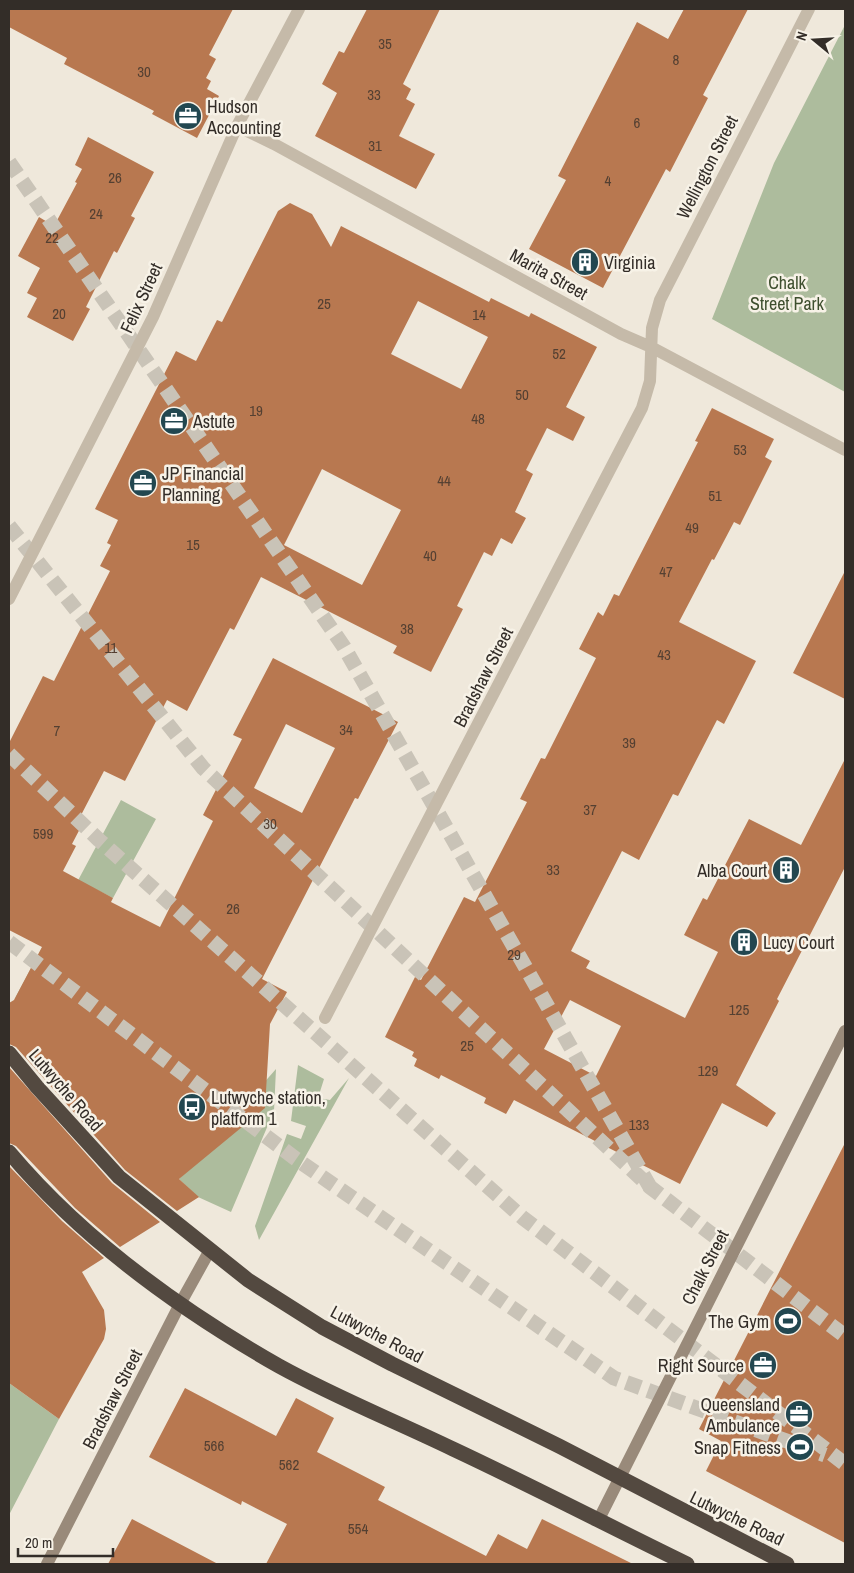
<svg xmlns="http://www.w3.org/2000/svg" width="854" height="1573" font-family="'Archivo Narrow',sans-serif">
<style>
.green{fill:#adbc9d}
.building{fill:#b87850;fill-rule:evenodd}
.lines{fill:none;stroke-linecap:round;stroke-linejoin:round}
.highway-tunnel{stroke:#c9c3b7;stroke-width:15;stroke-dasharray:15 8;stroke-linecap:butt}
.street{stroke:#c5baa9;stroke-width:12}
.secondary{stroke:#998a7a;stroke-width:12}
.highway{stroke:#534940;stroke-width:15}
.labels{text-anchor:middle;dominant-baseline:central;stroke-width:5;stroke-linejoin:round;paint-order:stroke}
.number-label{font-size:15px;fill:#544032}
.poi-label{font-size:18px;fill:#332d28;stroke:#f7f2e7;text-anchor:start}
.street-label{font-size:18px;fill:#332d28;stroke:#f7f2e7}
.park-label{font-size:18px;fill:#3e4f2e;stroke:#f7f2e7}
</style>
<rect width="100%" height="100%" fill="#efe8db"/>
<!-- green -->
<path class="green" d="M 845,25 L 845,392 L 712,319 L 774,163 Z
M 121,800 L 156,819 L 113,898 L 83,883 L 78,914 L 14,1000 Z
M 298,1065 L 324,1079 L 318,1098 L 330,1100 L 349,1078 L 259,1240 L 255,1226 L 287,1134 L 301,1139 L 306,1126 L 291,1121 Z
M 276,1069 L 274,1111 L 231,1212 L 198,1197 L 179,1179 Z
M 9,1383 L 59,1419 L 9,1515 Z"/>
<!-- building -->
<path class="building" d="M 9,9 L 233,9 L 209,55 L 216,59 L 206,78 L 211,81 L 207,89 L 219,96 L 197,138 L 152,114 L 154,111 L 64,64 L 67,58 L 9,27 Z
M 367,9 L 440,9 L 403,84 L 411,89 L 406,99 L 415,104 L 399,136 L 435,154 L 416,189 L 315,136 L 337,93 L 322,84 L 339,51 L 344,53 Z
M 684,9 L 748,9 L 703,95 L 708,98 L 670,172 L 666,169 L 603,288 L 529,249 L 566,180 L 558,176 L 637,22 L 668,39 Z
M 88,137 L 154,172 L 131,216 L 135,218 L 117,253 L 114,251 L 86,307 L 90,309 L 73,341 L 27,317 L 37,298 L 27,293 L 40,268 L 18,256 L 39,217 L 54,226 L 77,183 L 75,182 L 82,169 L 75,165 Z
M 290,203 L 312,214 L 331,247 L 341,226 L 489,302 L 491,298 L 529,317 L 531,313 L 597,347 L 566,407 L 585,417 L 573,441 L 547,428 L 526,470 L 533,474 L 515,512 L 526,518 L 512,544 L 501,538 L 492,556 L 484,552 L 457,606 L 463,609 L 431,672 L 393,653 L 397,646 L 261,577 L 234,630 L 230,628 L 187,711 L 167,700 L 125,781 L 104,771 L 79,819 L 84,821 L 72,844 L 76,846 L 63,871 L 113,898 L 111,902 L 160,927 L 213,821 L 203,815 L 242,739 L 233,735 L 273,658 L 398,722 L 358,799 L 355,798 L 262,979 L 287,992 L 270,1024 L 265,1108 L 179,1179 L 199,1197 L 177,1211 L 125,1170 L 16,1047 L 9,1044 L 9,1003 L 14,1000 L 42,947 L 9,930 L 9,743 L 43,676 L 54,681 L 110,571 L 100,566 L 111,545 L 107,543 L 118,520 L 95,509 L 176,351 L 196,361 L 217,320 L 222,322 L 278,211 ZM 418,301 L 488,337 L 461,389 L 391,354 ZM 322,469 L 401,510 L 362,585 L 284,545 ZM 286,724 L 335,748 L 302,813 L 254,788 Z
M 712,408 L 774,439 L 765,457 L 772,461 L 740,525 L 734,522 L 714,560 L 712,559 L 679,622 L 756,661 L 724,724 L 717,720 L 678,796 L 673,794 L 639,860 L 622,851 L 571,951 L 590,961 L 586,968 L 685,1018 L 718,952 L 684,935 L 703,898 L 707,900 L 749,819 L 801,845 L 845,759 L 845,867 L 777,999 L 779,1001 L 736,1085 L 776,1113 L 767,1127 L 722,1103 L 680,1184 L 514,1100 L 506,1114 L 484,1103 L 486,1098 L 441,1075 L 439,1079 L 414,1066 L 417,1059 L 412,1056 L 414,1052 L 385,1037 L 415,977 L 421,980 L 464,897 L 475,902 L 527,802 L 520,799 L 541,758 L 545,759 L 596,658 L 579,649 L 598,612 L 603,616 L 614,594 L 619,596 L 698,442 L 695,441 ZM 570,1000 L 621,1026 L 596,1076 L 544,1049 Z
M 845,571 L 845,699 L 793,673 Z
M 9,1067 L 112,1183 L 160,1222 L 120,1247 L 75,1208 L 16,1146 L 9,1143 Z
M 845,1143 L 845,1543 L 706,1471 L 721,1441 L 699,1429 Z
M 9,1166 L 62,1221 L 104,1258 L 82,1272 L 104,1310 L 106,1329 L 104,1339 L 59,1419 L 9,1383 Z
M 185,1388 L 276,1436 L 296,1398 L 334,1418 L 317,1452 L 385,1487 L 378,1500 L 486,1556 L 498,1534 L 527,1549 L 542,1519 L 633,1564 L 266,1564 L 287,1524 L 242,1501 L 241,1505 L 149,1457 Z
M 132,1519 L 218,1564 L 108,1564 Z"/>
<g class="lines">
<!-- highway-tunnel -->
<path class="highway-tunnel" d="M 9,162 L 344,647 L 650,1187
M 9,526 L 203,768 L 650,1187 L 845,1336
M 9,754 L 99,840 L 523,1218 L 845,1464
M 9,942 L 296,1159 L 614,1378 L 825,1455"/>
<!-- street -->
<path class="street" d="M 237,126 L 274,144 L 621,334 L 651,347 L 845,450
M 9,599 L 153,317 L 237,126 L 299,9
M 325,1018 L 642,408 L 650,381 L 652,328 L 660,300 L 809,9"/>
<!-- secondary -->
<path class="secondary" d="M 599,1519 L 845,1031
M 47,1564 L 180,1304 L 210,1250"/>
<!-- highway -->
<path class="highway" d="M 9,1053 L 37,1087 L 119,1177 L 248,1280 L 322,1327 L 392,1364 L 559,1446 L 787,1564
M 9,1152 C 83,1240 179,1309 279,1366 C 335,1397 395,1421 453,1449 C 532,1486 609,1526 687,1564"/>
</g>
<!-- icons -->
<defs>
<symbol id="office-disc" viewBox="-11 -11 22 22"><circle r="9.5" fill="#224750" stroke="#f7f2e7"/><path d="M-6-3h4V-5.5h4V-3h4V5H-6ZM-1-4.5V-3h2v-1.5ZM-6 0V1H6V0Z" fill="#fff"/></symbol>
<symbol id="building-disc" viewBox="-11 -11 22 22"><circle r="9.5" fill="#224750" stroke="#f7f2e7"/><path d="M-4-6H4V6H1V3H-1V6H-4ZM-2.5-4.3h1.7v1.8h-1.7ZM.8-4.3h1.7v1.8H.8ZM-2.5-1h1.7V.8h-1.7ZM.8-1h1.7V.8H.8Z" fill="#fff"/></symbol>
<symbol id="bus-disc" viewBox="-11 -11 22 22"><circle r="9.5" fill="#224750" stroke="#f7f2e7"/><path d="M-5-6H5V4H4V6H2V4H-2V6H-4V4H-5ZM-3.5-4V0h7V-4ZM-3.5 1.2v1.5H-2V1.2ZM2 1.2v1.5H3.5V1.2Z" fill="#fff"/></symbol>
<symbol id="stadium-disc" viewBox="-11 -11 22 22"><circle r="9.5" fill="#224750" stroke="#f7f2e7"/><path d="M0-5a6.5 5 0 1 0 0 10a6.5 5 0 1 0 0-10ZM-3.5-1.8h7v3.6h-7Z" fill="#fff"/></symbol>
</defs>
<g fill-rule="evenodd">
<use href="#office-disc" x="172" y="100" width="32" height="32"/>
<use href="#building-disc" x="569" y="246" width="32" height="32"/>
<use href="#office-disc" x="158" y="405" width="32" height="32"/>
<use href="#office-disc" x="127" y="467" width="32" height="32"/>
<use href="#building-disc" x="770" y="854" width="32" height="32"/>
<use href="#building-disc" x="728" y="926" width="32" height="32"/>
<use href="#bus-disc" x="176" y="1091" width="32" height="32"/>
<use href="#stadium-disc" x="772" y="1305" width="32" height="32"/>
<use href="#office-disc" x="747" y="1349" width="32" height="32"/>
<use href="#office-disc" x="783" y="1398" width="32" height="32"/>
<use href="#stadium-disc" x="784" y="1431" width="32" height="32"/>
</g>
<g class="labels">
<!-- number labels -->
<g class="number-label">
<text x="385" y="43">35</text>
<text x="676" y="59">8</text>
<text x="144" y="71">30</text>
<text x="374" y="94">33</text>
<text x="637" y="122">6</text>
<text x="375" y="145">31</text>
<text x="115" y="177">26</text>
<text x="608" y="180">4</text>
<text x="96" y="213">24</text>
<text x="52" y="237">22</text>
<text x="324" y="303">25</text>
<text x="59" y="313">20</text>
<text x="479" y="314">14</text>
<text x="559" y="353">52</text>
<text x="522" y="394">50</text>
<text x="256" y="410">19</text>
<text x="478" y="418">48</text>
<text x="740" y="449">53</text>
<text x="444" y="480">44</text>
<text x="715" y="495">51</text>
<text x="692" y="527">49</text>
<text x="193" y="544">15</text>
<text x="430" y="555">40</text>
<text x="666" y="571">47</text>
<text x="407" y="628">38</text>
<text x="111" y="647">11</text>
<text x="664" y="654">43</text>
<text x="346" y="729">34</text>
<text x="57" y="730">7</text>
<text x="629" y="742">39</text>
<text x="590" y="809">37</text>
<text x="270" y="823">30</text>
<text x="43" y="833">599</text>
<text x="553" y="869">33</text>
<text x="233" y="908">26</text>
<text x="514" y="954">29</text>
<text x="739" y="1009">125</text>
<text x="467" y="1045">25</text>
<text x="708" y="1070">129</text>
<text x="639" y="1124">133</text>
<text x="214" y="1445">566</text>
<text x="289" y="1464">562</text>
<text x="358" y="1528">554</text>
</g>
<!-- poi labels -->
<g class="poi-label">
<text x="207" y="106">Hudson<tspan x="207" dy="21">Accounting</tspan></text>
<text x="604" y="262">Virginia</text>
<text x="193" y="421">Astute</text>
<text x="162" y="473">JP Financial<tspan x="162" dy="21">Planning</tspan></text>
<text x="767" y="870" text-anchor="end">Alba Court</text>
<text x="763" y="942">Lucy Court</text>
<text x="211" y="1097">Lutwyche station,<tspan x="211" dy="21">platform 1</tspan></text>
<text x="769" y="1321" text-anchor="end">The Gym</text>
<text x="744" y="1365" text-anchor="end">Right Source</text>
<text x="780" y="1404" text-anchor="end">Queensland<tspan x="780" dy="21">Ambulance</tspan></text>
<text x="781" y="1447" text-anchor="end">Snap Fitness</text>
</g>
<!-- street labels -->
<g class="street-label">
<text transform="translate(707 167) rotate(-63)">Wellington Street</text>
<text transform="translate(549 274) rotate(29)">Marita Street</text>
<text transform="translate(141 298) rotate(-65)">Felix Street</text>
<text transform="translate(483 677) rotate(-63)">Bradshaw Street</text>
<text transform="translate(66 1090) rotate(49)">Lutwyche Road</text>
<text transform="translate(705 1267) rotate(-63)">Chalk Street</text>
<text transform="translate(377 1334) rotate(28)">Lutwyche Road</text>
<text transform="translate(112 1399) rotate(-63)">Bradshaw Street</text>
<text transform="translate(737 1518) rotate(26)">Lutwyche Road</text>
</g>
<!-- park labels -->
<g class="park-label">
<text x="787" y="282">Chalk<tspan x="787" dy="21">Street Park</tspan></text>
</g>
</g>
<!-- border -->
<rect width="854" height="1573" fill="none" stroke="#332d28" stroke-width="20"/>
<!-- north arrow -->
<g transform="translate(814 40) rotate(288)" stroke="#f7f2e7" stroke-width="4" paint-order="stroke">
<path d="M0-4L9 19L0 12L-9 19Z" fill="#332d28"/>
<text y="-8" font-size="14" font-weight="bold" text-anchor="middle" fill="#332d28">N</text>
</g>
<!-- scale -->
<path d="M18 1548v8h95v-8" fill="none" stroke="#332d28" stroke-width="2.5"/>
<text x="25" y="1548" font-size="15" fill="#332d28" stroke="#f7f2e7" stroke-width="4" paint-order="stroke">20 m</text>
</svg>
